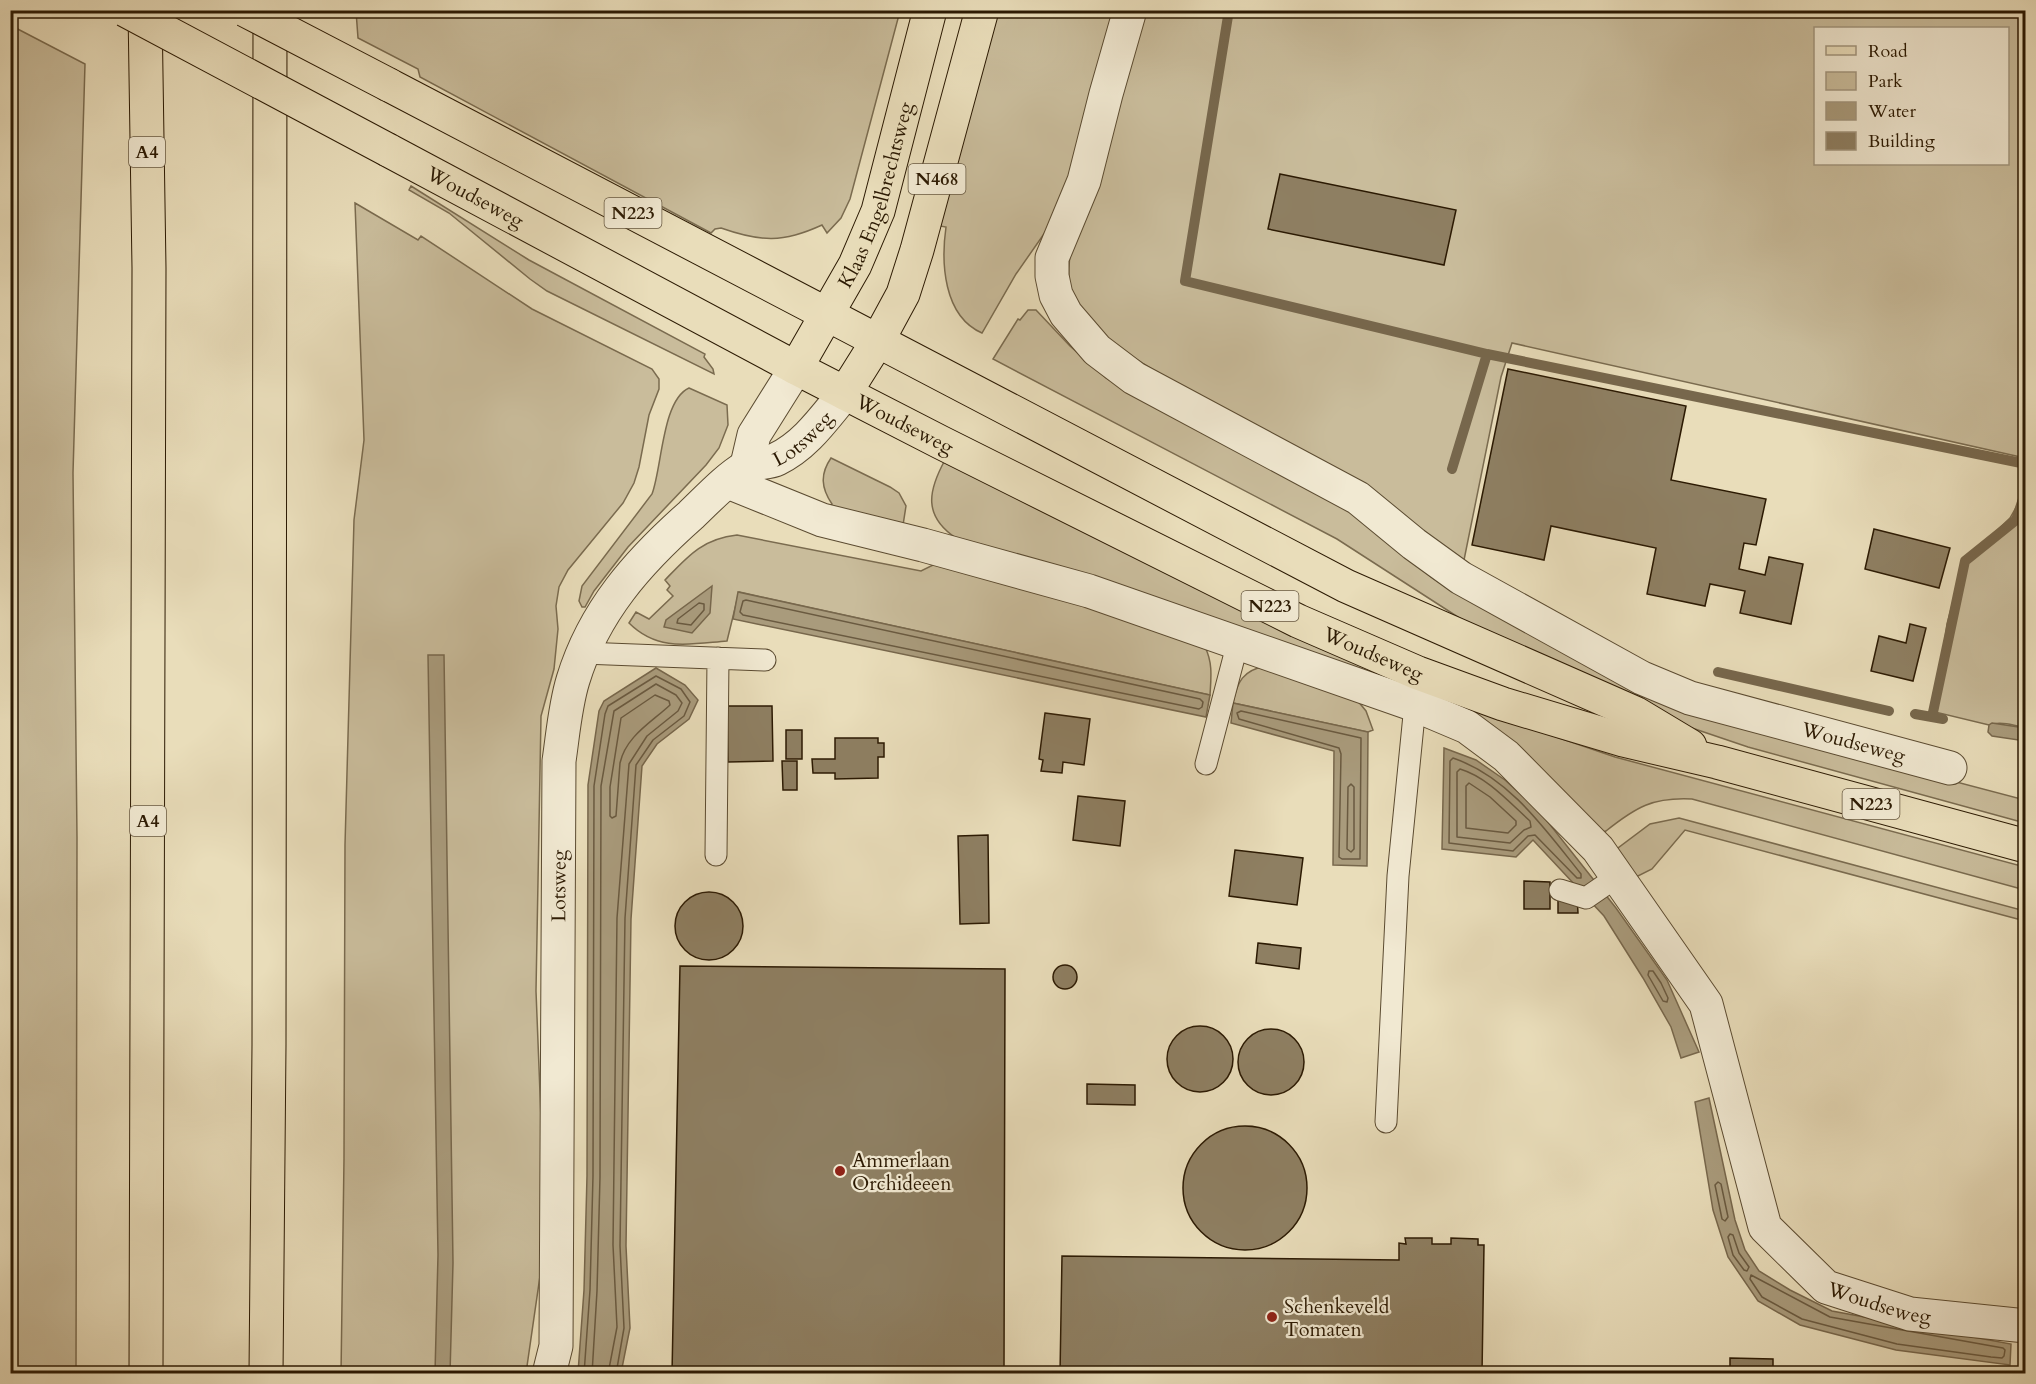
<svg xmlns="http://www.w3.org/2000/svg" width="2036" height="1384" font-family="Cardo,serif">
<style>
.green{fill:#c9bc9b;stroke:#7a6b4f;stroke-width:1.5;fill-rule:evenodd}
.water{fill:#a99b7c;stroke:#77674c;stroke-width:1.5}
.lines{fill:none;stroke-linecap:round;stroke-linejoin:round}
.shore{stroke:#6a5a40;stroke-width:1.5}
.stream{stroke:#77674c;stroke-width:10}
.building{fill:#8e7f62;stroke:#2c1a03;stroke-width:1.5}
.service-casing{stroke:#5b4b31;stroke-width:23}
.minor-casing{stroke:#5b4b31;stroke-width:35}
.tertiary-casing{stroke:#5b4b31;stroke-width:35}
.primary-casing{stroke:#2c1a03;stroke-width:35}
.motorway-casing{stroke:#2c1a03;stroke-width:35}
.service{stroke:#f1e9d2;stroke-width:21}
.minor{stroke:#f1e9d2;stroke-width:33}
.tertiary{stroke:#f1e9d2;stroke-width:33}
.primary{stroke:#e9ddba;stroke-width:33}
.motorway{stroke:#e9ddba;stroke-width:33}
.primary-bridge-casing{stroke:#2c1a03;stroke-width:35;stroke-linecap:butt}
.primary-bridge{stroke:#e9ddba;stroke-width:33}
.poi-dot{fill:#8f2418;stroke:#f1e9d2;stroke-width:2}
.labels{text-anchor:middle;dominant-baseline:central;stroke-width:4.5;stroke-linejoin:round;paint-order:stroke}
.shield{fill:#f1e9d2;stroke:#675841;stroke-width:1.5}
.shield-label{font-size:18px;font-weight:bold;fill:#2c1a03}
.street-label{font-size:20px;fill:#2c1a03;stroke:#f1e9d2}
.poi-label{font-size:20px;fill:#2c1a03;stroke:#f1e9d2;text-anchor:start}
</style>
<rect width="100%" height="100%" fill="#e9ddba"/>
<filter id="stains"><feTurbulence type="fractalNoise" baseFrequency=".00333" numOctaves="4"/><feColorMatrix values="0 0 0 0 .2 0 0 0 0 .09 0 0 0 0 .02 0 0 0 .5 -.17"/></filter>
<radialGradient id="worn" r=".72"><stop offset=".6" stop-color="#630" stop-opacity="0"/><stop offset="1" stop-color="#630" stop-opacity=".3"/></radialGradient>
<!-- green -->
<path class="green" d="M 356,11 L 356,10 L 900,11 L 850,199 L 841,218 L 827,233 L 822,225 C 783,243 761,242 721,228 L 715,229 L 711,233 L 420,77 L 418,69 L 358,38 Z
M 997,11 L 1113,11 L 1083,129 L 1063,195 L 1046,231 L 1016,274 L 982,333 C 943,316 941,262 946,227 L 940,226 Z
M 1141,11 L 2025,11 L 2025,458 L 1512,343 L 1501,377 L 1463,565 L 1131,356 C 1107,339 1078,315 1070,285 C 1067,275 1070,261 1070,251 ZM 1816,28 L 2008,28 L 2008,164 L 1816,164 Z
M 10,25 L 85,64 L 73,473 L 77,837 L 76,1374 L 10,1373 Z
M 411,186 L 529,260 L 705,354 L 704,357 L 713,369 L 714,374 L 547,291 L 530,279 L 449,213 L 409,190 Z
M 355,203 L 418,240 L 421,236 L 532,309 L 652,369 L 659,379 L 659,389 L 649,415 L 639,467 L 634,483 L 623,503 L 568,570 L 559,587 L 556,606 L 558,629 L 554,669 L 541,716 L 536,991 L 543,1170 L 541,1269 L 526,1373 L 341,1374 L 344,1159 L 345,845 L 354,520 L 364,440 Z
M 1028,310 L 1036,310 L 1070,346 L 1106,378 L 1147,403 L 1292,475 L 1370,525 L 1431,577 L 1449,589 L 1717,719 L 2025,800 L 2025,823 L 1748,747 L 1689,727 L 1461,619 L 1337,539 L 993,359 L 1018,319 L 1020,320 Z
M 689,388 L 727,405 L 728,425 L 719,448 L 706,465 L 628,547 L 594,591 L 585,607 L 582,607 L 579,601 L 582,586 L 652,494 C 662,468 662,400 689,388 Z
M 831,458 L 890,487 L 899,493 L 906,506 L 903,525 L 830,507 L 832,504 C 821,488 820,474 831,458 Z
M 945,460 L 1474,709 L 1615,757 L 2025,867 L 2025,890 L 1692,799 C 1653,797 1636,807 1606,831 L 1600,833 L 1511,750 L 956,538 C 923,516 928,491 945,460 Z
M 2025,492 L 2025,728 C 2014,725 2000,721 1989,725 L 1935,712 L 1947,624 L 1959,579 L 1972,554 L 2010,518 Z
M 737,535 L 921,571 L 935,564 L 1045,590 L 1205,647 C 1213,663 1211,678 1210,695 L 739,592 L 727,641 C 690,644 658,652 629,623 L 636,612 L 649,619 L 673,596 L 667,590 L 670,586 L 665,580 C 688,556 702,539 737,535 Z
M 1266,666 L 1357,700 L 1366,711 L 1373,730 L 1368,732 L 1233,703 C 1237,682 1243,670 1266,666 Z
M 1679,818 L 2025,911 L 2025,921 L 1685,830 L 1652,869 L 1632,879 L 1616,853 L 1618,848 L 1650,824 Z"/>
<!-- water -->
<path class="water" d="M 712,586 L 710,613 L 692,633 L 664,627 L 666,620 Z
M 738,592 L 1210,695 L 1206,717 L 733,619 Z
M 428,655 L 444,655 L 453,1263 L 450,1374 L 435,1373 L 438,1255 Z
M 656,668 L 685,685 L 698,700 L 689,719 L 657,744 L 642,766 L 631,919 L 626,1246 L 630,1328 L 621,1373 L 578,1373 L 584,1290 L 587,1176 L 588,785 L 599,711 L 604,701 Z
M 1233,703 L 1368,732 L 1367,866 L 1333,865 L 1334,751 L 1231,723 Z
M 1992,723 L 2025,728 L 2025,741 L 1992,736 L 1988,732 L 1989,725 Z
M 1444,748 L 1476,760 L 1505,780 L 1540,812 L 1616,908 L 1667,980 L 1699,1052 L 1681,1058 L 1671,1027 L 1643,978 L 1604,916 L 1533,840 L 1516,857 L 1442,849 Z
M 1709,1098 L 1735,1220 L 1745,1250 L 1759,1271 L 1790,1290 L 1832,1311 L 2011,1344 L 2010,1365 L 1896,1350 L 1800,1325 L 1758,1301 L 1728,1257 L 1713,1210 L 1695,1102 Z"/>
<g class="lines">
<!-- shore -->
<path class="shore" d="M 746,600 L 1200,699 L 1203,702 L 1202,707 L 1199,709 L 743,615 L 740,612 L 743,601 Z
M 699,603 L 704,604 L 704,610 L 691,625 L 677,623 L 678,619 Z
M 655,695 L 669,701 L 670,705 C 652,722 626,736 620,763 L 616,816 L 612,818 L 610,816 L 610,787 L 621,718 Z
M 1241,711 L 1361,738 L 1360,859 L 1342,859 L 1339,857 L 1341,754 L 1339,748 L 1239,719 L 1237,713 Z
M 1453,758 C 1509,777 1545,829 1581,874 L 1581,878 L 1577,878 L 1535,835 L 1528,836 L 1513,851 L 1449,843 L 1450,761 Z
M 1460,769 C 1487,777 1509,802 1530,821 L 1531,827 L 1524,830 L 1510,843 L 1457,837 L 1457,772 Z
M 1469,783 L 1490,797 L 1516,821 L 1516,825 L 1508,833 L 1466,828 L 1466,786 Z
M 1351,784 L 1354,787 L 1354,849 L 1351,852 L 1347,849 L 1348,787 Z
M 1649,971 L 1653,971 L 1661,983 L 1668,998 L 1667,1002 L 1663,1001 L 1648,975 Z
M 1718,1182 L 1721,1184 L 1728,1217 L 1725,1221 L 1722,1219 L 1715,1185 Z
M 1730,1234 L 1733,1235 L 1739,1253 L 1749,1267 L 1747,1271 L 1744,1270 L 1733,1255 L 1728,1237 Z
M 1751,1275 L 1830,1317 L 2003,1348 L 2005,1350 L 2004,1356 L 2002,1358 L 1991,1357 L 1897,1344 L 1802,1319 L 1762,1297 L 1750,1279 Z
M 584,1374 L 590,1290 L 593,1176 L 594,786 L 605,714 L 608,706 L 656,676 L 681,689 L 690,702 L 684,716 L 653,740 L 636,765 L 625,918 L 620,1246 L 624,1328 L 616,1374
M 592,1374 L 597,1291 L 600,1177 L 601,786 L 614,711 L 656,684 L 676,695 L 682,703 L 678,711 L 647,736 L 629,764 L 617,918 L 613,1245 L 617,1327 L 608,1374"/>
<!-- stream -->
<path class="stream" d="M 1229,10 L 1185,281 L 1487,354 L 2026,464
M 1452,469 L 1487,354
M 1718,672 L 1889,711
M 1915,714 L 1943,719
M 1932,717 L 1965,561 L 2016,520 L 2026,490"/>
</g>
<!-- building -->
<path class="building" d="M 1280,174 L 1456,210 L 1444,265 L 1268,229 Z
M 1508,369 L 1686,406 L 1671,480 L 1766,499 L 1756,545 L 1744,543 L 1739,569 L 1765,575 L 1769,557 L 1803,564 L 1791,624 L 1740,613 L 1745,591 L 1710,584 L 1705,606 L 1647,594 L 1656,548 L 1551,526 L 1544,560 L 1472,545 Z
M 1874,529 L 1950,548 L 1939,588 L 1865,569 Z
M 1910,624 L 1926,628 L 1913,681 L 1871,671 L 1879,636 L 1906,643 Z
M 727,706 L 772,706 L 773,761 L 728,762 Z
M 1045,713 L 1090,719 L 1084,765 L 1063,762 L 1062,773 L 1041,771 L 1043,760 L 1039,759 Z
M 786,730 L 802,730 L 802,759 L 786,759 Z
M 835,738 L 878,738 L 878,743 L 884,743 L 884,757 L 878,757 L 878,778 L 835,779 L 835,773 L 813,773 L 812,759 L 835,759 Z
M 782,761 L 797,761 L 797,790 L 783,790 Z
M 1078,796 L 1125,801 L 1120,846 L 1073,840 Z
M 988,835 L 989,923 L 960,924 L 958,836 Z
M 1235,850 L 1303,858 L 1297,905 L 1229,896 Z
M 1524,881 L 1550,882 L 1550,909 L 1524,909 Z
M675 926a34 34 0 1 1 68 0a34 34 0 1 1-68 0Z
M 1558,896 L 1577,896 L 1578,913 L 1558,913 Z
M 1258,943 L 1301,948 L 1299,969 L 1256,963 Z
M1053 977a12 12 0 1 1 24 0a12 12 0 1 1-24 0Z
M 680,966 L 1005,969 L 1004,1374 L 672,1374 Z
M1167 1059a33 33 0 1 1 66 0a33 33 0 1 1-66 0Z
M1238 1062a33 33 0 1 1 66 0a33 33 0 1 1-66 0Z
M 1087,1084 L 1135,1085 L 1135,1105 L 1087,1104 Z
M1183 1188a62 62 0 1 1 124 0a62 62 0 1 1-124 0Z
M 1405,1238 L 1432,1238 L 1432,1244 L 1451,1244 L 1451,1238 L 1478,1239 L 1478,1245 L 1484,1245 L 1482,1374 L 1060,1374 L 1062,1256 L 1399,1260 L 1399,1243 L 1406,1244 Z
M 1730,1358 L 1773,1359 L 1773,1374 L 1730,1374 Z"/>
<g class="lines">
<defs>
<path id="service" d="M 583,653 L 765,660
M 1206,764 L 1238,642
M 716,855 L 718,658
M 1560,890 L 1586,898 L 1618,876
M 1386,1122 L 1398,876 L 1415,705"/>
<g id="minor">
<path id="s1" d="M 1130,10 L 1106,94 L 1084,181 L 1052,258 L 1052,276 L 1056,295 L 1066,314 L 1097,350 L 1134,378 L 1358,498 L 1414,544 L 1461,578 L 1642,678 L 1690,698 L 1950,768"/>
<path id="s2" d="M 728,482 L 822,520 L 923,545 L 1089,591 L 1415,705 L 1467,727 L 1506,756 L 1598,849 L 1706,1004 L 1765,1227 L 1826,1287 L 1910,1314 L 2026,1326"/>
</g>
<g id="tertiary">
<path d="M 747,465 L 754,435 L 796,368"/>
<path id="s3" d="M 549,1374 L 556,1346 L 559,761 C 563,734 565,706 573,680 C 594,611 638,562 691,515 C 708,499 726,479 746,467 C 755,461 767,464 777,459 C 806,445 824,418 845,393"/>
</g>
<g id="primary">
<path d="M 389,85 L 1346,586 L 1635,713 L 1690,746"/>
<path id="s4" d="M 388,150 L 796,368 L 940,442 L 1298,621 L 1418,673 L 1503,704 L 1623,740 L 1717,762 L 2026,846"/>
<path id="s5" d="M 796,368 L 855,265 L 878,211 L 930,10"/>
<path d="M 845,393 L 877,342 L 903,294 L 917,250 L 982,10"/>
</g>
<path id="motorway" d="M 145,10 L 149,268 L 146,1374
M 266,1374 L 269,1045 L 270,10"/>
</defs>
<!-- service casing -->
<use href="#service" class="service-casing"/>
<!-- minor casing -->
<use href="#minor" class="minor-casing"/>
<!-- tertiary casing -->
<use href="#tertiary" class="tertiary-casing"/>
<!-- primary casing -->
<use href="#primary" class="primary-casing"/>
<!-- motorway casing -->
<use href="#motorway" class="motorway-casing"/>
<!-- service -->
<use href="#service" class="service"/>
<!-- minor -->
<use href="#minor" class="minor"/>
<!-- tertiary -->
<use href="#tertiary" class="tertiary"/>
<!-- primary -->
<use href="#primary" class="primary"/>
<!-- motorway -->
<use href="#motorway" class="motorway"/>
<defs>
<path id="primary-bridge" d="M 125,10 L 388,150
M 245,10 L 389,85"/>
</defs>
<!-- primary-bridge casing -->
<use href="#primary-bridge" class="primary-bridge-casing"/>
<!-- primary-bridge -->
<use href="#primary-bridge" class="primary-bridge"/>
</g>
<!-- markers -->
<g class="poi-dot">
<circle cx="840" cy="1171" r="6"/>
<circle cx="1272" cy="1317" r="6"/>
</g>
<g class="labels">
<!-- shield labels -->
<g class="shield">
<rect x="129" y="137" width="36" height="30" rx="4.5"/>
<rect x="908.5" y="164" width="57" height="30" rx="4.5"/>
<rect x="604.5" y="198" width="57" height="30" rx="4.5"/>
<rect x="1241.5" y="591" width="57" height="30" rx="4.5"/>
<rect x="1842.5" y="789" width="57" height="30" rx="4.5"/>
<rect x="130" y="806" width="36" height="30" rx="4.5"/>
</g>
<g class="shield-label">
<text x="147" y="152">A4</text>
<text x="937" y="179">N468</text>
<text x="633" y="213">N223</text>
<text x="1270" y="606">N223</text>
<text x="1871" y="804">N223</text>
<text x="148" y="821">A4</text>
</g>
<!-- street labels -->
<g class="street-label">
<text stroke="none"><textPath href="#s5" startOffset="192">Klaas Engelbrechtsweg</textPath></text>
<text stroke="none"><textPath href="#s4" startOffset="99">Woudseweg</textPath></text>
<text stroke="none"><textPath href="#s4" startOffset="585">Woudseweg</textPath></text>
<text stroke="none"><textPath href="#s3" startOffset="1040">Lotsweg</textPath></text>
<text stroke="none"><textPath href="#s4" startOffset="1107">Woudseweg</textPath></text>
<text stroke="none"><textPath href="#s1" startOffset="1226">Woudseweg</textPath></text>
<text stroke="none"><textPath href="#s3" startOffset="489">Lotsweg</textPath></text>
<text stroke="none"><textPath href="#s2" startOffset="1520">Woudseweg</textPath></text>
</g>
<!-- poi labels -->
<g class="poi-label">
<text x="852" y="1160">Ammerlaan<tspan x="852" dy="23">Orchideeen</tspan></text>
<text x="1284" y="1306">Schenkeveld<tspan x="1284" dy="23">Tomaten</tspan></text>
</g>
</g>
<!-- margin -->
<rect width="2036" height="1384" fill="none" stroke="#e9ddba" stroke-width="36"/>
<rect x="12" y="12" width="2012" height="1360" fill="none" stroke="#2c1a03" stroke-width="3"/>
<rect x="18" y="18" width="2000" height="1348" fill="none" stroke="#2c1a03" stroke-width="1.5"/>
<!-- legend -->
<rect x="1814" y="27" width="195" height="138" fill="#f1e9d2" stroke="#a2967f" stroke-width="1.5"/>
<rect x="1826" y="46" width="30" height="9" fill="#e9ddba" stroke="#a2967f" stroke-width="1.5"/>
<text x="1868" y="57" font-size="18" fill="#2c1a03">Road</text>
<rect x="1826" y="72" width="30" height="18" fill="#c9bc9b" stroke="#a2967f" stroke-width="1.5"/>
<text x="1868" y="87" font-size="18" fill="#2c1a03">Park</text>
<rect x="1826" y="102" width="30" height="18" fill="#a99b7c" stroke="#a2967f" stroke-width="1.5"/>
<text x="1868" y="117" font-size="18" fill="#2c1a03">Water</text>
<rect x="1826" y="132" width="30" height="18" fill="#8e7f62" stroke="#a2967f" stroke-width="1.5"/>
<text x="1868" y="147" font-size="18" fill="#2c1a03">Building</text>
<rect width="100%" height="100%" filter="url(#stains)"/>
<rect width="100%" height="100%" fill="url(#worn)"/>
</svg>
